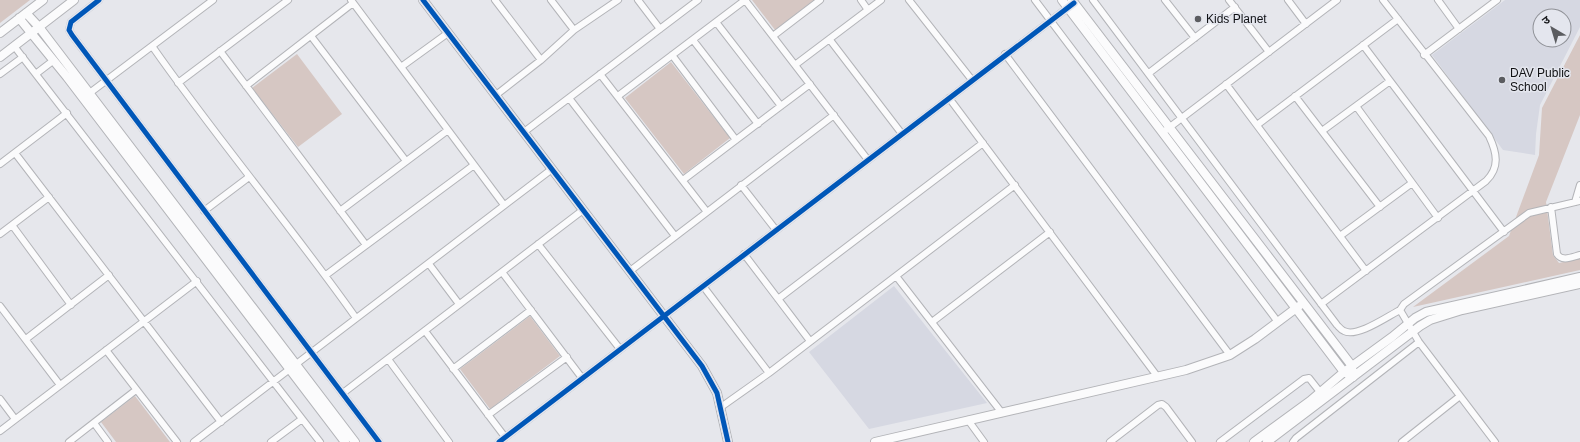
<svg xmlns="http://www.w3.org/2000/svg" width="1580" height="442" font-family="Arial,'Noto Sans Devanagari',sans-serif">
<style>
.built{fill:#d6d8e2;fill-rule:evenodd}
.green{fill:#d6c7c3}
.lines{fill:none;stroke-linecap:round;stroke-linejoin:round}
.minor-casing{stroke:#b3b4b8;stroke-width:8}
.tertiary-casing{stroke:#b3b4b8;stroke-width:10}
.minor{stroke:#fbfbfc;stroke-width:6}
.tertiary{stroke:#fbfbfc;stroke-width:8}
.cycleway-casing{stroke:#e4e6ee;stroke-width:8}
.cycleway{stroke:#0057b8;stroke-width:5}
.poi-dot{fill:#5b5c60;stroke:#e4e6ee;stroke-width:1.5}
.labels{text-anchor:middle;dominant-baseline:central;stroke-width:3;stroke-linejoin:round;paint-order:stroke}
.poi-label{font-size:12px;fill:#101114;stroke:#e4e6ee;text-anchor:start}
</style>
<rect width="100%" height="100%" fill="#e6e7ec"/>
<!-- built -->
<path class="built" d="M 1505,0 L 1580,0 L 1580,27 L 1540,105 L 1536,134 L 1535,155 L 1503,150 L 1432,55 ZM 1540,16 L 1564,16 L 1564,40 L 1540,40 Z
M 894,286 L 987,403 L 869,429 L 809,352 Z"/>
<!-- green -->
<path class="green" d="M 0,0 L 30,0 L 0,23 Z
M 752,0 L 814,0 L 775,30 Z
M 1580,35 L 1580,115 L 1546,202 L 1553,255 L 1559,263 L 1580,258 L 1580,270 L 1413,307 L 1509,236 L 1539,155 L 1542,108 Z
M 297,54 L 342,114 L 298,147 L 252,88 Z
M 671,62 L 730,138 L 684,174 L 625,98 Z
M 530,316 L 560,356 L 490,409 L 460,369 Z
M 135,396 L 170,442 L 116,442 L 101,422 Z"/>
<g class="lines">
<defs>
<path id="minor" d="M 99,0 L 71,22 L 69,30 L 72,35 L 379,442
M 351,0 L 504,205
M 495,0 L 541,60
M 551,0 L 574,30
M 638,0 L 660,29
M 745,0 L 868,160
M 861,0 L 868,10
M 909,0 L 972,80
M 1035,0 L 1278,322
M 1093,0 L 1337,325 C 1339,327 1341,330 1344,331 C 1357,338 1388,316 1400,310
M 1165,0 L 1195,38
M 1229,0 L 1269,52
M 1288,0 L 1306,24
M 1438,0 L 1459,29
M 716,22 L 781,106
M 311,36 L 406,161
M 773,36 L 820,0
M 693,40 L 758,124
M 830,40 L 902,134
M 1363,45 L 1504,232
M 14,46 L 320,442
M 152,46 C 217,139 291,226 356,318
M 220,51 L 366,245
M 1005,54 L 1230,355
M 672,55 L 736,140
M 1424,55 L 1497,0
M 795,65 L 881,0
M 401,67 L 448,33
M 37,73 L 54,60
M 1149,73 L 1235,7
M 0,74 L 23,57
M 600,74 L 707,212
M 178,83 L 288,0
M 1226,84 L 1366,271
M 246,86 L 353,3
M 496,95 L 541,60 L 574,30 L 618,0
M 618,96 L 745,0
M 1295,96 L 1380,207
M 83,98 L 213,0
M 569,98 L 675,236
M 949,98 L 1157,376
M 1356,106 L 1438,218
M 1257,125 L 1398,19
M 1166,130 L 1337,0
M 1322,131 L 1390,81
M 524,132 L 698,0
M 15,153 L 221,422
M 0,164 L 67,113
M 683,180 L 810,84
M 741,185 L 776,230
M 1575,202 L 1580,185
M 1551,207 L 1557,254 C 1562,262 1572,257 1580,255
M 204,211 L 249,177
M 340,211 L 448,130
M 12,225 L 71,305
M 0,234 L 49,197
M 1340,236 L 1412,183
M 538,244 L 620,349
M 744,254 L 810,341
M 429,264 L 459,304
M 630,271 L 834,115
M 502,272 L 582,378
M 326,275 L 474,165
M 896,276 L 1002,413
M 703,286 L 769,373
M 778,299 L 983,143
M 1321,304 L 1486,181 C 1500,167 1497,153 1489,136 L 1383,0
M 0,306 L 60,385
M 932,322 L 1050,232
M 425,331 L 505,437
M 26,339 L 109,275
M 106,350 L 177,442
M 388,359 L 449,442
M 453,369 L 531,310
M 343,393 L 583,210
M 0,399 L 15,419
M 721,407 L 769,373 L 1015,185
M 488,415 L 567,357
M 968,420 L 984,442
M 94,423 L 108,442
M 0,431 L 197,281
M 69,442 L 136,390
M 194,442 L 552,169
M 271,442 L 302,419
M 499,442 L 1070,6
M 1110,442 L 1158,405 L 1162,404 L 1166,407 L 1192,442
M 1220,442 L 1304,379 L 1309,378 L 1320,392
M 1293,442 L 1296,438 L 1419,342
M 1402,442 L 1460,396
M 1495,442 L 1419,342 L 1400,310 L 1404,304 L 1529,213 L 1580,201"/>
<path id="tertiary" d="M 423,0 L 702,366 L 717,393 L 728,442
M 1062,0 L 1344,372 L 1353,377
M 1072,0 L 1352,366 L 1353,377
M 26,13 L 39,27 L 355,442
M 19,18 L 67,77 L 345,442
M 0,33 L 43,0
M 0,57 L 74,0
M 875,442 L 1186,370 L 1230,355 L 1255,339 L 1299,306
M 1254,442 L 1310,401 L 1344,372 L 1392,337 L 1415,318 L 1426,312 L 1580,277
M 1267,442 L 1420,326 L 1430,320 L 1462,310 L 1580,284"/>
</defs>
<!-- minor casing -->
<use href="#minor" class="minor-casing"/>
<!-- tertiary casing -->
<use href="#tertiary" class="tertiary-casing"/>
<!-- minor -->
<use href="#minor" class="minor"/>
<!-- tertiary -->
<use href="#tertiary" class="tertiary"/>
<defs>
<path id="cycleway" d="M 99,0 L 71,22 L 69,30 L 72,35 L 379,442
M 423,0 L 702,366 L 717,393 L 728,442
M 499,442 L 1074,3"/>
</defs>
<!-- cycleway casing -->
<use href="#cycleway" class="cycleway-casing"/>
<!-- cycleway -->
<use href="#cycleway" class="cycleway"/>
</g>
<!-- markers -->
<g class="poi-dot">
<circle cx="1198" cy="19" r="4"/>
<circle cx="1502" cy="80" r="4"/>
</g>
<g class="labels">
<!-- poi labels -->
<g class="poi-label">
<text x="1206" y="19">Kids Planet</text>
<text x="1510" y="73">DAV Public<tspan x="1510" dy="14">School</tspan></text>
</g>
</g>
<!-- north arrow -->
<g transform="translate(1552 28) rotate(322)"><circle r="19" fill="#e4e6ee" stroke="#8f9197"/>
<path d="M0-3L7 15L0 10L-7 15Z" fill="#5b5c60"/>
<text y="-6" font-size="11" font-weight="bold" text-anchor="middle" fill="#101114">उ</text>
</g>
</svg>
